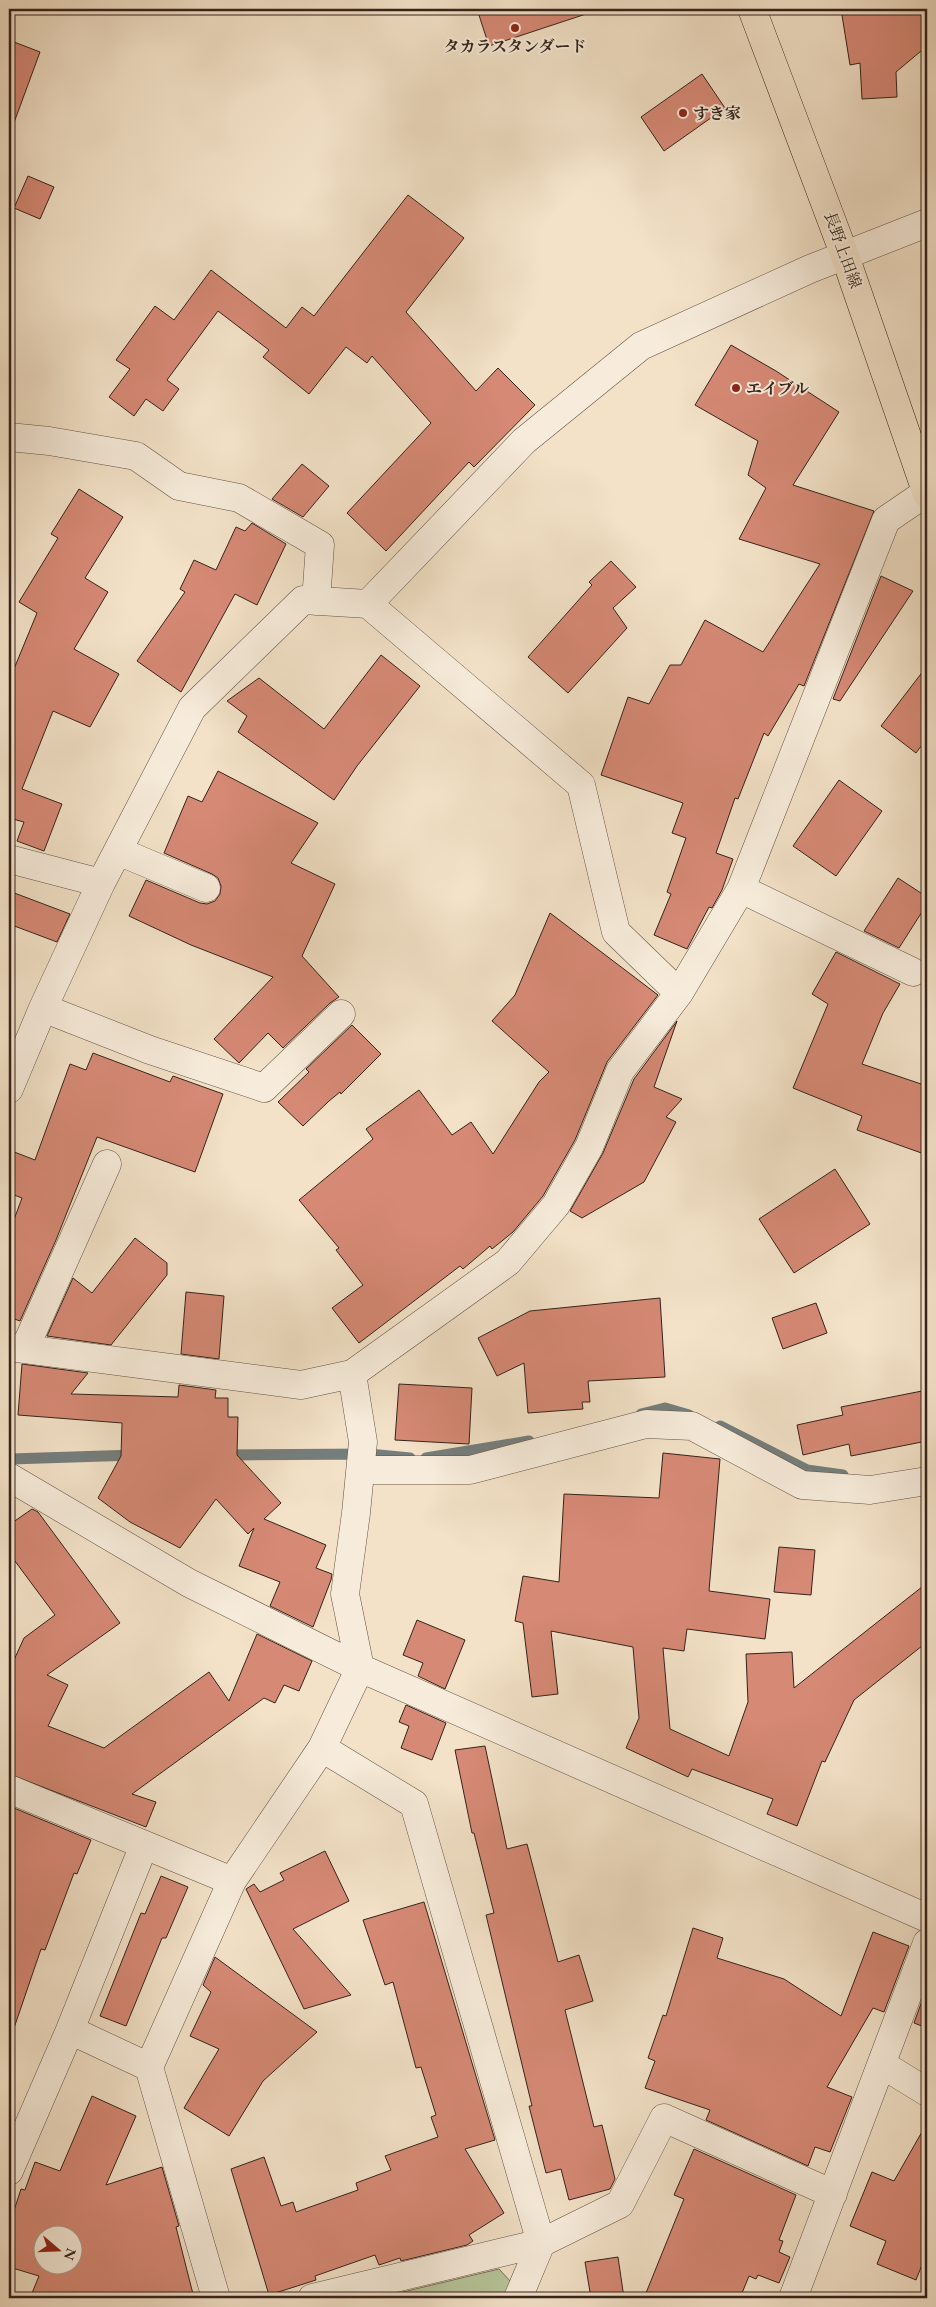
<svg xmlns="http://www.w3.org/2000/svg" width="936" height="2307" font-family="'EB Garamond','Noto Serif JP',serif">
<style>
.green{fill:#b7c499;stroke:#76735a}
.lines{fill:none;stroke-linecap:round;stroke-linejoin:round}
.stream{stroke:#757e7d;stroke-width:11}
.building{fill:#d68975;stroke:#35221b;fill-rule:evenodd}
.street-casing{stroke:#645246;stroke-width:29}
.primary-casing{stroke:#35221b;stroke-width:29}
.street{stroke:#f7ecdb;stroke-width:28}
.primary{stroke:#f3e2c8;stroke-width:28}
.poi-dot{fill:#8f2418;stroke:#f7ecdb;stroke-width:2}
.labels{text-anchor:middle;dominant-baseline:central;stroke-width:4;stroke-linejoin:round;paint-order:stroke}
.poi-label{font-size:16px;font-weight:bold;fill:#35221b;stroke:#f7ecdb;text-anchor:start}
.street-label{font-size:16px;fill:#35221b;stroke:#f7ecdb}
</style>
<rect width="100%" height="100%" fill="#f3e2c8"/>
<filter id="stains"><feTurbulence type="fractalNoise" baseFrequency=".004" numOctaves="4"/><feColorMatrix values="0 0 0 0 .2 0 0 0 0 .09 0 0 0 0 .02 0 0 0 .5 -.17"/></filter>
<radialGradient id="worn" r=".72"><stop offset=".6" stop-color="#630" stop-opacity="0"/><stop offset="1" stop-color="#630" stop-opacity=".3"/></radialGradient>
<!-- green -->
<path class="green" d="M 499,2269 L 512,2283 L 506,2298 L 378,2298 Z"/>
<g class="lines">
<!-- stream -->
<path class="stream" d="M 641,1414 L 665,1408 L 689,1415
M 720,1426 L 807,1470 L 843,1475
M 221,1455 L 369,1454 L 410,1458
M 426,1458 L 529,1441
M 11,1459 L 135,1455"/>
</g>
<!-- building -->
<path class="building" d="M 477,9 L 585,9 L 586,14 L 489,46 Z
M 841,9 L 927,9 L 927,46 L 896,72 L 897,97 L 862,99 L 860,63 L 850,65 Z
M 9,40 L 40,52 L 12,128 L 9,128 Z
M 702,74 L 725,108 L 664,151 L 641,117 Z
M 28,176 L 54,187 L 40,219 L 14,208 Z
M 408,195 L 464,238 L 406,312 L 476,391 L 498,368 L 535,405 L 474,467 L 469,462 L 386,551 L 347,513 L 431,423 L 372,356 L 367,363 L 346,347 L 309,394 L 263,357 L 269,350 L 218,311 L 167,380 L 179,389 L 163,411 L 146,399 L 134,416 L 109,397 L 130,369 L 116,360 L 155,306 L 174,320 L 211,270 L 286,328 L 302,307 L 314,316 Z
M 731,345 L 776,371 L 839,412 L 793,485 L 874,511 L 804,686 L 799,684 L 768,736 L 764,733 L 738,799 L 735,798 L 716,853 L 733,859 L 722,890 L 712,908 L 709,907 L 687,949 L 654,935 L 671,894 L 667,892 L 686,838 L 672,833 L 683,803 L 601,775 L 628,697 L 649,704 L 670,665 L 681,665 L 705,620 L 763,652 L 820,564 L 739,539 L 766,488 L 748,475 L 758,441 L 695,405 Z
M 302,464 L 329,486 L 303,517 L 272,499 Z
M 79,489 L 123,517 L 85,578 L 108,592 L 74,649 L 119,674 L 90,727 L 53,711 L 22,789 L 62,804 L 44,851 L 17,841 L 24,822 L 9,818 L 9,681 L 37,613 L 19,602 L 58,538 L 51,534 Z
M 252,523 L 286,544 L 257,605 L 235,594 L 181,692 L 137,661 L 185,592 L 180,589 L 194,560 L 216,570 L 236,527 L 245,531 Z
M 611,561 L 636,587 L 613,608 L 627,628 L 568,693 L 528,657 L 592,585 L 589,582 Z
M 881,576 L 913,591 L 840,701 L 833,699 Z
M 381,655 L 420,686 L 357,766 L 334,800 L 238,732 L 247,716 L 227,701 L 259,678 L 324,729 Z
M 927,666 L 927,738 L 916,753 L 881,726 Z
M 218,771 L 318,823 L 291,863 L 335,884 L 302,956 L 339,997 L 330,1003 L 283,1048 L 268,1033 L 239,1063 L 214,1039 L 273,977 L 191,945 L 129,916 L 146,880 L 200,903 L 207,904 L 215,901 L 220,894 L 221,886 L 218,878 L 212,874 L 164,853 L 188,796 L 202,802 Z
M 839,780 L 882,811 L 836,876 L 793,846 Z
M 898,878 L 927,897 L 927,904 L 899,948 L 864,931 Z
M 9,891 L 70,914 L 57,942 L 9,924 Z
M 550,913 L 658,995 L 607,1062 L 575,1140 L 543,1196 L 513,1232 L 492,1249 L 490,1246 L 463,1269 L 460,1266 L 359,1343 L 332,1308 L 363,1285 L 336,1250 L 339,1248 L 299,1200 L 373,1139 L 366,1129 L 419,1090 L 452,1135 L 471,1122 L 493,1154 L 539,1082 L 549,1072 L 492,1021 L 515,995 Z
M 836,952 L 900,984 L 883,1013 L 862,1064 L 927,1086 L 927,1155 L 857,1130 L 862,1116 L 793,1088 L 828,1004 L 812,994 Z
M 677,1021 L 654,1087 L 682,1099 L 666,1117 L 676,1122 L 644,1182 L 582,1218 L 570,1211 L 603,1153 L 634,1079 Z
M 352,1025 L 381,1054 L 341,1094 L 340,1092 L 329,1101 L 303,1126 L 278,1102 L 309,1072 L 306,1069 Z
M 93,1053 L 170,1082 L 173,1076 L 223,1094 L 195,1172 L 97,1137 L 56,1240 L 20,1321 L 9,1317 L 9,1233 L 22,1198 L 9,1193 L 9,1150 L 35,1160 L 70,1064 L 86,1070 Z
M 835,1169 L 870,1224 L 794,1273 L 759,1219 Z
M 135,1238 L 167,1263 L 167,1275 L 111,1345 L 47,1336 L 73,1278 L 92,1293 Z
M 186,1292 L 224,1296 L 219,1359 L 181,1354 Z
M 660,1298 L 665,1377 L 588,1381 L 590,1402 L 582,1402 L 583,1409 L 528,1413 L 524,1363 L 497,1376 L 478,1338 L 530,1311 Z
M 816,1303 L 827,1333 L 783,1349 L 772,1318 Z
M 22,1364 L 88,1373 L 71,1394 L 178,1397 L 179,1385 L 216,1390 L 215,1398 L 228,1398 L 228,1417 L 238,1417 L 237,1455 L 281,1503 L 264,1519 L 326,1545 L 316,1568 L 332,1574 L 331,1580 L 313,1627 L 270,1606 L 280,1582 L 239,1566 L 254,1528 L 248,1534 L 216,1499 L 180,1548 L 130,1522 L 98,1498 L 121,1456 L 122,1423 L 18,1415 Z
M 399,1384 L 472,1388 L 469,1444 L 395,1440 Z
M 927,1390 L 927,1441 L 851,1456 L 849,1444 L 803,1455 L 797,1425 L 843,1415 L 841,1407 Z
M 663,1453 L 720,1459 L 709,1591 L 770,1599 L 765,1639 L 687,1629 L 684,1651 L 663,1648 L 670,1729 L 729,1756 L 748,1702 L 746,1654 L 792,1652 L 794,1688 L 927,1583 L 927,1642 L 854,1700 L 825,1762 L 822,1761 L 797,1826 L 767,1814 L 773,1799 L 692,1769 L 688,1777 L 626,1748 L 639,1718 L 633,1647 L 551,1631 L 558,1694 L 532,1697 L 523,1623 L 515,1621 L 523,1576 L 559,1582 L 564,1494 L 659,1498 Z
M 32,1509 L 38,1512 L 120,1623 L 47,1675 L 68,1685 L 48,1726 L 104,1748 L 209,1672 L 229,1701 L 257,1634 L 312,1661 L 299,1691 L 284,1685 L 275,1703 L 264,1698 L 132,1794 L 156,1802 L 146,1827 L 9,1774 L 9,1658 L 14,1660 L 24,1638 L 55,1615 L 9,1553 L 9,1525 Z
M 779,1547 L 815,1550 L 811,1595 L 774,1592 Z
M 417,1620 L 465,1640 L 445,1689 L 418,1676 L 423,1663 L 403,1655 Z
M 406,1705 L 446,1723 L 432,1760 L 401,1748 L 409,1726 L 399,1722 Z
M 485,1746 L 507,1849 L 527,1844 L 558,1962 L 579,1955 L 593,2001 L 565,2010 L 594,2127 L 602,2125 L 615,2179 L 610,2189 L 569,2200 L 561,2169 L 546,2173 L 529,2106 L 532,2106 L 486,1915 L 494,1913 L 474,1833 L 472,1833 L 455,1750 Z
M 9,1806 L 91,1840 L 77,1874 L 74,1873 L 45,1950 L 41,1949 L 14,2028 L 9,2027 Z
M 325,1851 L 349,1901 L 293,1929 L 351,1995 L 304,2009 L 246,1889 L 254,1884 L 260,1892 L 284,1880 L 280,1873 Z
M 161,1876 L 188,1887 L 166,1938 L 162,1938 L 126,2026 L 100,2016 L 141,1913 L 145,1914 Z
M 424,1902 L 495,2140 L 465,2149 L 504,2213 L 469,2235 L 473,2241 L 467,2245 L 401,2261 L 400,2258 L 379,2265 L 375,2255 L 315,2276 L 316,2280 L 269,2295 L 231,2169 L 264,2157 L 281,2206 L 293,2202 L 296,2212 L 358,2190 L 356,2183 L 391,2170 L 385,2156 L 438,2137 L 431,2117 L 436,2115 L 421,2067 L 416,2068 L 393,1982 L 385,1985 L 363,1920 Z
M 693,1928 L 723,1938 L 717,1958 L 784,1979 L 841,2016 L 873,1932 L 909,1946 L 884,2012 L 873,2008 L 827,2087 L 852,2097 L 830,2152 L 815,2147 L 808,2166 L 706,2120 L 710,2110 L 645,2088 L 655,2061 L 648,2058 L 663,2015 L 666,2016 Z
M 215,1957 L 317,2032 L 263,2081 L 229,2136 L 184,2108 L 219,2049 L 190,2036 L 211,1992 L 203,1985 Z
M 927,1987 L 927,2028 L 914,2023 Z
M 92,2096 L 136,2116 L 106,2185 L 162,2167 L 179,2226 L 176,2227 L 194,2298 L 30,2298 L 39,2276 L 9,2267 L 9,2226 L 21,2189 L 25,2190 L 35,2162 L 60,2171 ZM 42,2234 L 72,2234 L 72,2264 L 42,2264 Z
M 927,2123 L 927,2252 L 916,2280 L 877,2264 L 886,2241 L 850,2226 L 872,2172 L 894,2181 Z
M 694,2149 L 796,2195 L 779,2240 L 783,2241 L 779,2252 L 790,2257 L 779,2283 L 758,2275 L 756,2279 L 749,2276 L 740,2298 L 644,2298 L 684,2199 L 674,2195 Z
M 618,2257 L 624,2298 L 591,2298 L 585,2262 Z"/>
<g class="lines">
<defs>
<path id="street" d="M 9,437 L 49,441 L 136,456 L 179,486 L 239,498 L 320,545 L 316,601
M 368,604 L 524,441 L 641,346 L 810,269 L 927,223
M 118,851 L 206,888
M 9,859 L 101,883
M 741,889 L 913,972
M 43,1008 L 150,1050 L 264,1088 L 341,1014
M 9,1089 L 43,1008 L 101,883 L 192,708 L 303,600 L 368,604 L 581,785 L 616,932 L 679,993
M 9,1347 L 301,1385 L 352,1374 L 508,1262 L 556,1205 L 589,1147 L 620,1071 L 679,993 L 741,889 L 886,520 L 927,492
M 25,1348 L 107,1164
M 361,1470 L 470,1470 L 646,1424 L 692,1426 L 802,1485 L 870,1490 L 927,1481
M 9,1477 L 189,1583 L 360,1668 L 927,1918
M 322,1748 L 414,1804 L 541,2243 L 518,2298
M 9,1789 L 232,1881
M 70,2030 L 149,2067 L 232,1881 L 322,1748 L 360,1668 L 345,1594 L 356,1513 L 363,1442 L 352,1374
M 883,2065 L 927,2092
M 149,2067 L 216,2298
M 9,2171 L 70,2030 L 144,1845
M 312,2298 L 541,2243 L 620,2204 L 664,2118 L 833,2194
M 793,2298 L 927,1943"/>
<path id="primary" d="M 752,9 L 845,256 L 927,494"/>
</defs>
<!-- street casing -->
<use href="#street" class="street-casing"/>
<!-- primary casing -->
<use href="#primary" class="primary-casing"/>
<!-- street -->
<use href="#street" class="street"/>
<!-- primary -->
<use href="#primary" class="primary"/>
</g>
<!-- markers -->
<g class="poi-dot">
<circle cx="515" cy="28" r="5"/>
<circle cx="683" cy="113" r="5"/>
<circle cx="736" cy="388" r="5"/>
</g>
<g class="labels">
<!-- poi labels -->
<g class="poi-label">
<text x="515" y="46" text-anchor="middle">タカラスタンダード</text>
<text x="693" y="113">すき家</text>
<text x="746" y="388">エイブル</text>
</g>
<!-- street labels -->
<g class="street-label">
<text transform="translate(843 250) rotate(70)">長野上田線</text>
</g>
</g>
<!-- margin -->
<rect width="936" height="2307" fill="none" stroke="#f3e2c8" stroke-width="30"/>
<rect x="10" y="10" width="916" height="2287" fill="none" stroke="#35221b" stroke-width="2.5"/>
<rect x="15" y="15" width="906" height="2277" fill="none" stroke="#35221b"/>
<!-- north arrow -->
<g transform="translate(58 2250) rotate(109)"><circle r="24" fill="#f7ecdb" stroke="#a99b8e"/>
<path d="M0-4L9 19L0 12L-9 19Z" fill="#8f2418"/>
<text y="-8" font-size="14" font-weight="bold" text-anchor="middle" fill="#35221b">N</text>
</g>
<rect width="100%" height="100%" filter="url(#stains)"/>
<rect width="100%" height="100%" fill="url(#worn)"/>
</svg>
